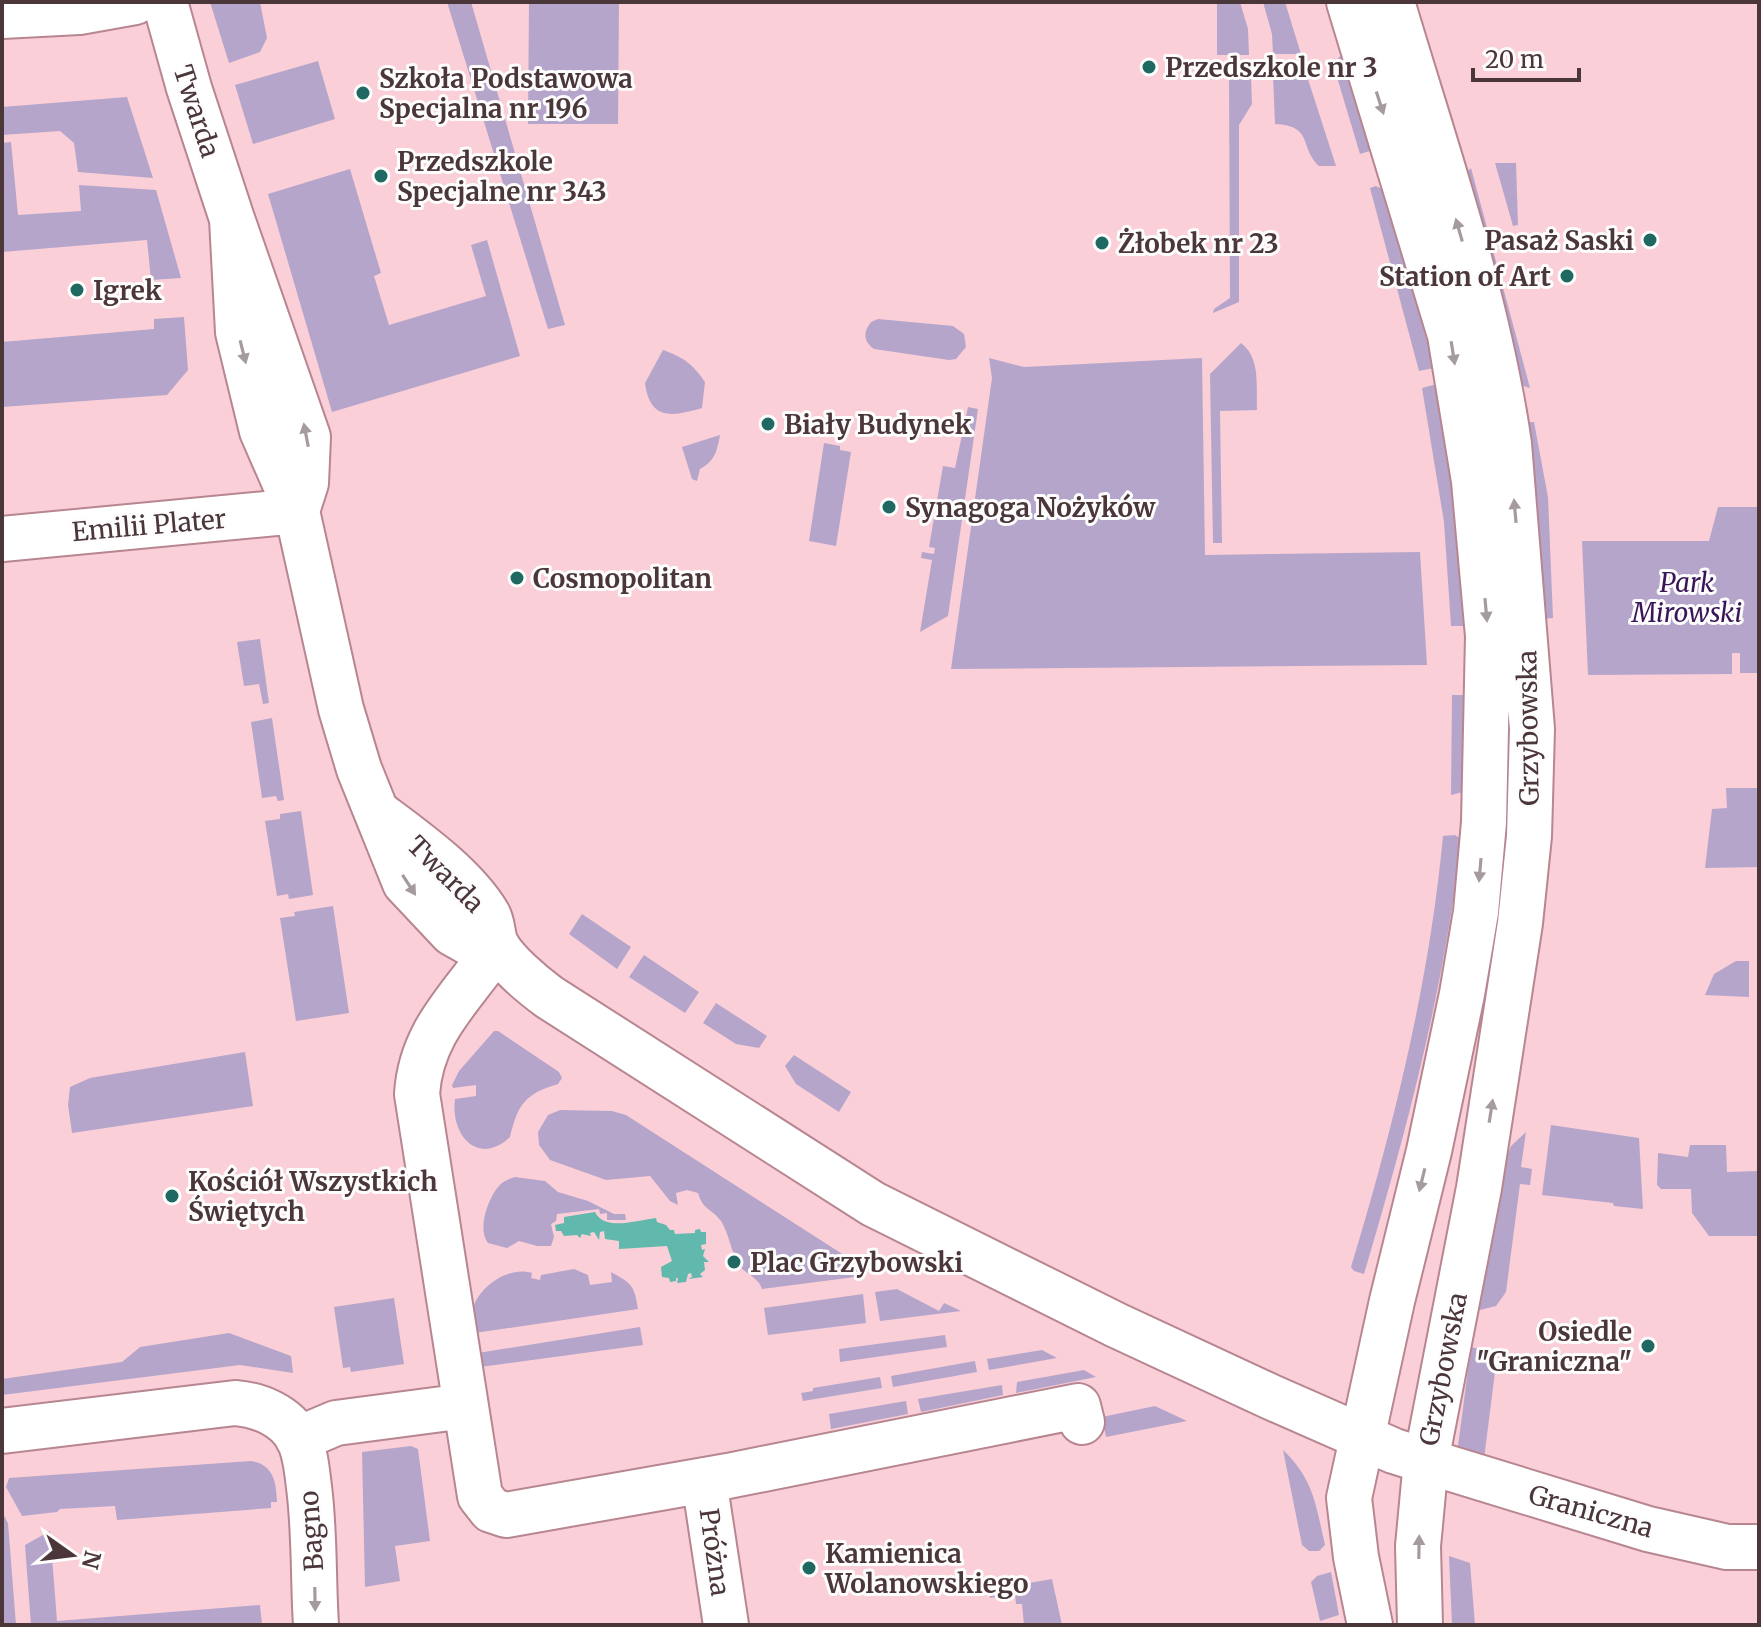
<svg xmlns="http://www.w3.org/2000/svg" width="1761" height="1627" font-family="Merriweather,serif">
<style>
.green{fill:#b6a5cb}
.water{fill:#61b8ad}
.lines{fill:none;stroke-linecap:round;stroke-linejoin:round}
.minor-casing{stroke:#b78690;stroke-width:48}
.minor{stroke:#fff;stroke-width:44}
.oneway{fill:#a59a9c}
.poi-dot{fill:#1f6962;stroke:#fdfdfd;stroke-width:3}
.labels{text-anchor:middle;dominant-baseline:central;stroke-width:6;stroke-linejoin:round;paint-order:stroke}
.poi-label{font-size:26px;font-weight:bold;fill:#4b363a;stroke:#fdfdfd;text-anchor:start}
.street-label{font-size:26px;fill:#4b363a;stroke:#fdfdfd}
.park-label{font-size:26px;font-style:italic;fill:#391457;stroke:#fdfdfd}
</style>
<rect width="100%" height="100%" fill="#facfd7"/>
<!-- green -->
<path class="green" d="M 210,2 L 260,2 L 267,38 L 260,52 L 229,63 Z
M 447,2 L 471,2 L 565,325 L 548,329 Z
M 529,2 L 619,2 L 618,124 L 528,124 Z
M 1217,2 L 1240,2 L 1248,29 L 1249,55 L 1217,55 Z
M 1263,2 L 1285,2 L 1301,54 L 1273,54 L 1272,34 Z
M 1343,53 L 1372,146 L 1370,151 L 1360,154 L 1333,64 Z
M 318,61 L 335,119 L 253,144 L 235,85 Z
M 1273,76 L 1307,76 L 1336,166 L 1319,166 C 1299,147 1314,126 1275,124 Z
M 1229,77 L 1251,77 L 1252,104 L 1239,125 L 1239,302 L 1213,313 L 1214,309 L 1230,298 Z
M 127,97 L 153,178 L 78,172 L 74,143 L 60,131 L 2,135 L 2,107 Z
M 11,142 L 18,215 L 81,211 L 79,185 L 156,190 L 181,278 L 151,280 L 147,240 L 2,252 L 2,143 Z
M 1495,163 L 1516,163 L 1518,225 L 1513,226 Z
M 1471,168 L 1530,388 L 1520,385 L 1465,174 Z
M 350,169 L 381,273 L 374,276 L 389,325 L 486,296 L 471,245 L 487,240 L 520,356 L 332,412 L 268,194 Z
M 1376,186 L 1382,189 L 1388,196 L 1434,368 L 1419,371 L 1370,188 Z
M 184,317 L 188,370 L 167,395 L 2,407 L 2,342 L 154,329 L 154,319 Z
M 878,319 L 953,326 L 964,334 L 966,347 L 956,359 L 949,360 L 874,349 C 863,341 863,332 871,322 Z
M 1241,343 C 1261,358 1256,387 1257,410 L 1220,411 L 1222,543 L 1213,543 L 1210,374 Z
M 663,350 C 683,357 693,364 705,382 L 702,408 C 674,416 650,422 645,383 Z
M 989,358 L 1024,367 L 1202,358 L 1205,555 L 1420,552 L 1427,665 L 951,669 L 992,378 Z
M 1437,384 L 1459,523 L 1466,626 L 1451,626 L 1444,522 L 1422,388 Z
M 968,407 L 978,409 L 948,616 L 920,632 L 932,560 L 921,558 L 922,552 L 934,554 L 935,548 L 929,547 L 943,466 L 955,468 Z
M 1525,422 L 1534,422 L 1548,497 L 1553,618 L 1542,619 Z
M 720,435 C 717,451 715,461 700,469 L 697,481 L 692,479 L 682,447 Z
M 824,443 L 840,446 L 840,450 L 851,452 L 836,546 L 809,541 Z
M 1718,507 L 1759,507 L 1759,673 L 1740,673 L 1740,653 L 1732,653 L 1732,674 L 1588,675 L 1582,541 L 1709,541 Z
M 260,639 L 269,703 L 263,704 L 259,684 L 244,686 L 237,642 Z
M 1452,695 L 1463,695 L 1467,699 L 1463,792 L 1451,795 Z
M 272,718 L 284,800 L 278,801 L 276,796 L 262,798 L 251,722 Z
M 1726,788 L 1759,788 L 1759,867 L 1705,868 L 1712,809 L 1727,808 Z
M 301,811 L 313,895 L 289,899 L 288,894 L 277,896 L 265,821 L 280,819 L 280,814 Z
M 1455,835 L 1461,839 L 1461,843 C 1443,994 1407,1129 1364,1274 L 1354,1271 L 1351,1267 C 1394,1125 1429,984 1443,836 Z
M 333,906 L 349,1013 L 296,1021 L 280,918 L 295,916 L 294,912 Z
M 582,914 L 631,947 L 617,969 L 569,934 Z
M 644,955 L 699,992 L 685,1013 L 629,977 Z
M 1736,961 L 1749,961 L 1749,997 L 1705,995 L 1714,974 Z
M 716,1003 L 767,1036 L 759,1048 L 736,1044 L 703,1023 Z
M 494,1031 L 498,1031 L 559,1072 L 562,1078 L 558,1084 C 525,1094 518,1104 510,1137 C 478,1167 450,1135 455,1099 L 476,1096 L 476,1085 L 453,1088 L 452,1085 L 459,1071 Z
M 245,1052 L 253,1106 L 72,1133 L 68,1105 L 70,1087 L 90,1078 Z
M 794,1055 L 851,1092 L 839,1112 L 796,1084 L 785,1066 Z
M 560,1110 L 612,1111 L 626,1115 L 861,1266 L 862,1274 L 855,1277 L 762,1289 C 758,1276 743,1274 737,1262 C 731,1250 729,1234 721,1221 C 711,1208 703,1210 698,1193 L 687,1190 L 676,1193 L 678,1205 L 670,1201 L 650,1176 L 606,1180 L 550,1160 L 539,1145 L 538,1132 L 548,1115 Z
M 1551,1125 L 1639,1138 L 1643,1209 L 1614,1206 L 1613,1203 L 1542,1195 Z
M 1526,1132 L 1521,1167 L 1532,1169 L 1530,1185 L 1520,1184 L 1506,1292 L 1496,1306 L 1476,1311 L 1506,1160 L 1511,1146 Z
M 1690,1145 L 1726,1145 L 1727,1172 L 1759,1171 L 1759,1236 L 1709,1236 L 1692,1213 L 1691,1189 L 1661,1189 L 1657,1185 L 1658,1153 L 1688,1157 Z
M 515,1177 L 545,1181 L 558,1192 L 588,1201 L 614,1214 L 625,1214 L 626,1220 L 607,1220 L 607,1213 L 600,1214 L 599,1209 L 557,1214 L 556,1221 L 551,1224 L 554,1237 L 551,1246 L 537,1246 L 519,1241 L 507,1248 L 488,1243 C 477,1229 488,1199 498,1187 C 503,1181 509,1179 515,1177 Z
M 574,1269 L 588,1275 L 590,1285 L 612,1282 L 611,1272 C 632,1284 634,1284 638,1309 L 475,1333 C 474,1327 472,1320 472,1313 C 475,1289 508,1265 532,1273 L 531,1278 L 540,1280 L 541,1275 Z
M 897,1289 L 939,1311 L 944,1303 L 961,1311 L 880,1321 L 875,1292 Z
M 863,1294 L 866,1323 L 768,1335 L 764,1308 Z
M 394,1298 L 404,1364 L 351,1372 L 350,1367 L 343,1368 L 334,1307 Z
M 640,1327 L 643,1345 L 480,1367 L 478,1353 Z
M 229,1333 L 291,1356 L 293,1373 L 240,1365 L 2,1395 L 2,1379 L 122,1362 L 140,1347 Z
M 945,1335 L 947,1347 L 840,1362 L 839,1349 Z
M 1471,1347 C 1483,1350 1493,1350 1496,1364 L 1484,1459 L 1463,1452 L 1458,1446 Z
M 1042,1350 L 1057,1358 L 989,1370 L 987,1359 Z
M 975,1361 L 977,1372 L 893,1387 L 891,1376 Z
M 1084,1370 L 1096,1377 L 1016,1393 L 1017,1382 Z
M 880,1377 L 882,1388 L 803,1401 L 801,1393 L 813,1391 L 813,1388 Z
M 1002,1385 L 1003,1395 L 921,1412 L 918,1399 Z
M 906,1401 L 908,1414 L 831,1429 L 829,1414 Z
M 1155,1406 L 1187,1421 L 1106,1437 L 1102,1417 Z
M 411,1446 L 418,1449 L 430,1541 L 395,1546 L 400,1581 L 365,1587 L 362,1452 Z
M 1283,1450 C 1314,1479 1316,1506 1325,1545 L 1319,1551 L 1309,1551 L 1302,1545 Z
M 251,1461 C 274,1465 276,1482 277,1502 L 271,1502 L 271,1508 L 117,1520 L 115,1506 L 60,1509 L 57,1512 L 22,1516 L 6,1487 L 9,1478 Z
M 2,1512 L 8,1523 L 16,1625 L 2,1625 Z
M 50,1531 L 57,1621 L 260,1605 L 262,1624 L 274,1625 L 31,1625 L 25,1545 Z
M 1449,1556 L 1470,1563 L 1475,1625 L 1452,1625 Z
M 1331,1572 L 1339,1615 L 1320,1621 L 1311,1582 L 1317,1576 Z
M 1052,1579 L 1062,1625 L 1024,1625 L 1022,1604 L 1016,1604 L 1015,1594 L 990,1598 L 989,1590 Z"/>
<!-- water -->
<path class="water" d="M 595,1212 C 605,1231 633,1221 656,1218 L 657,1222 L 666,1225 L 670,1230 L 674,1230 L 675,1234 L 695,1233 L 695,1230 L 700,1229 L 701,1232 L 706,1232 L 706,1244 L 701,1245 L 702,1250 L 705,1249 L 703,1256 L 709,1262 L 704,1262 L 705,1270 L 700,1274 L 703,1277 L 688,1279 L 692,1277 L 691,1273 L 688,1274 L 686,1282 L 677,1283 L 678,1278 L 676,1278 L 676,1281 L 670,1282 L 669,1278 L 662,1277 L 661,1267 L 672,1261 L 667,1246 L 619,1249 L 619,1241 L 605,1239 L 604,1231 L 600,1232 L 599,1240 L 594,1232 L 590,1233 L 591,1236 L 582,1234 L 580,1238 L 577,1235 L 564,1236 L 561,1231 L 556,1231 L 555,1225 L 564,1223 L 564,1217 Z"/>
<g class="lines">
<defs>
<path id="minor" d="M 165,2 L 189,88 L 232,219 L 308,437 L 306,483 L 297,511
M 1349,2 L 1450,335 L 1474,481 L 1488,636 L 1484,822 L 1476,912 L 1462,994 L 1429,1151 L 1392,1301 L 1349,1498 L 1356,1557 L 1370,1625
M 1392,2 C 1435,147 1487,293 1509,444 L 1532,729 L 1529,836 L 1520,923 L 1479,1188 L 1426,1461 L 1418,1546 L 1420,1625
M 2,16 L 79,12 L 135,2
M 232,219 L 238,332 L 262,431 L 297,511 L 341,709 L 359,769 L 405,883 L 452,933 L 468,942 L 497,946
M 2,539 L 297,511
M 378,813 C 414,840 465,876 488,915 C 493,923 492,935 496,944 C 505,962 533,985 549,997 L 873,1204 L 1116,1325 L 1271,1397 L 1394,1451 L 1426,1461 L 1648,1529 L 1727,1547 L 1759,1547
M 497,946 C 463,997 421,1030 417,1094 L 480,1496 L 491,1510 L 506,1515 L 728,1476 L 1078,1406 L 1082,1422
M 2,1431 L 235,1403 C 260,1405 286,1416 298,1438 C 306,1453 307,1472 309,1487 C 315,1533 313,1579 316,1625
M 298,1439 L 336,1423 L 465,1406
M 704,1480 L 726,1625"/>
</defs>
<!-- minor casing -->
<use href="#minor" class="minor-casing"/>
<!-- minor -->
<use href="#minor" class="minor"/>
</g>
<!-- one-way arrows -->
<defs><path id="oneway-solid" d="M-6-.8H1V-3.2L6.5 0L1 3.2V.8H-6Z" transform="scale(2)"/></defs>
<g class="oneway">
<use href="#oneway-solid" transform="translate(1380 103) rotate(72)"/>
<use href="#oneway-solid" transform="translate(1459 230) rotate(-106)"/>
<use href="#oneway-solid" transform="translate(243 352) rotate(76)"/>
<use href="#oneway-solid" transform="translate(1453 353) rotate(81)"/>
<use href="#oneway-solid" transform="translate(306 435) rotate(-101)"/>
<use href="#oneway-solid" transform="translate(1515 511) rotate(-95)"/>
<use href="#oneway-solid" transform="translate(1486 610) rotate(85)"/>
<use href="#oneway-solid" transform="translate(1480 870) rotate(95)"/>
<use href="#oneway-solid" transform="translate(409 885) rotate(57)"/>
<use href="#oneway-solid" transform="translate(1491 1111) rotate(-81)"/>
<use href="#oneway-solid" transform="translate(1422 1180) rotate(104)"/>
<use href="#oneway-solid" transform="translate(1419 1547) rotate(-89)"/>
<use href="#oneway-solid" transform="translate(315 1599) rotate(89)"/>
</g>
<!-- markers -->
<g class="poi-dot">
<circle cx="1149" cy="67" r="8"/>
<circle cx="363" cy="93" r="8"/>
<circle cx="381" cy="176" r="8"/>
<circle cx="1650" cy="240" r="8"/>
<circle cx="1102" cy="243" r="8"/>
<circle cx="1567" cy="276" r="8"/>
<circle cx="77" cy="290" r="8"/>
<circle cx="768" cy="424" r="8"/>
<circle cx="889" cy="507" r="8"/>
<circle cx="517" cy="578" r="8"/>
<circle cx="172" cy="1196" r="8"/>
<circle cx="734" cy="1262" r="8"/>
<circle cx="1648" cy="1346" r="8"/>
<circle cx="809" cy="1568" r="8"/>
</g>
<g class="labels">
<!-- poi labels -->
<g class="poi-label">
<text x="1165" y="67">Przedszkole nr 3</text>
<text x="379" y="78">Szkoła Podstawowa<tspan x="379" dy="30">Specjalna nr 196</tspan></text>
<text x="397" y="161">Przedszkole<tspan x="397" dy="30">Specjalne nr 343</tspan></text>
<text x="1634" y="240" text-anchor="end">Pasaż Saski</text>
<text x="1118" y="243">Żłobek nr 23</text>
<text x="1551" y="276" text-anchor="end">Station of Art</text>
<text x="93" y="290">Igrek</text>
<text x="784" y="424">Biały Budynek</text>
<text x="905" y="507">Synagoga Nożyków</text>
<text x="533" y="578">Cosmopolitan</text>
<text x="188" y="1181">Kościół Wszystkich<tspan x="188" dy="30">Świętych</tspan></text>
<text x="750" y="1262">Plac Grzybowski</text>
<text x="1632" y="1331" text-anchor="end">Osiedle<tspan x="1632" dy="30">"Graniczna"</tspan></text>
<text x="825" y="1553">Kamienica<tspan x="825" dy="30">Wolanowskiego</tspan></text>
</g>
<!-- street labels -->
<g class="street-label">
<text transform="translate(197 111) rotate(72)">Twarda</text>
<text transform="translate(149 525) rotate(-5)">Emilii Plater</text>
<text transform="translate(1528 728) rotate(-91)">Grzybowska</text>
<text transform="translate(446 874) rotate(45)">Twarda</text>
<text transform="translate(1443 1369) rotate(-79)">Grzybowska</text>
<text transform="translate(1591 1511) rotate(16)">Graniczna</text>
<text transform="translate(311 1531) rotate(-94)">Bagno</text>
<text transform="translate(715 1552) rotate(82)">Próżna</text>
</g>
<!-- park labels -->
<g class="park-label">
<text x="1687" y="582">Park<tspan x="1687" dy="30">Mirowski</tspan></text>
</g>
</g>
<!-- border -->
<rect width="1761" height="1627" fill="none" stroke="#4b363a" stroke-width="8"/>
<!-- north arrow -->
<g transform="translate(72 1555) rotate(104)" stroke="#fdfdfd" stroke-width="6" paint-order="stroke">
<path d="M0-6L14 30L0 20L-14 30Z" fill="#4b363a"/>
<text y="-12" font-size="22" font-weight="bold" text-anchor="middle" fill="#4b363a">N</text>
</g>
<!-- scale -->
<path d="M1473 68v12h106v-12" fill="none" stroke="#4b363a" stroke-width="4"/>
<text x="1485" y="68" font-size="24" fill="#4b363a" stroke="#fdfdfd" stroke-width="6" paint-order="stroke">20 m</text>
</svg>
